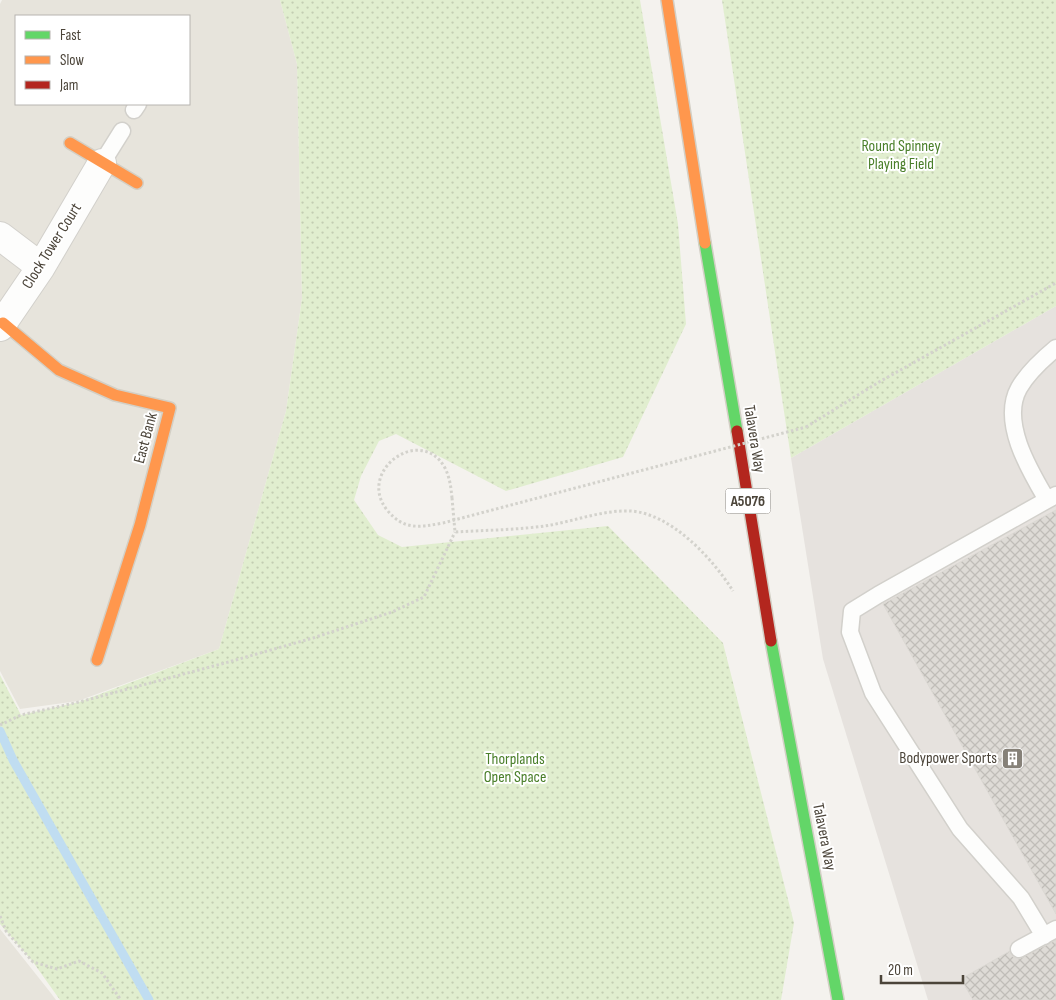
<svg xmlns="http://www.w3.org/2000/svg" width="1056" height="1000" font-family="'Sofia Sans Condensed',sans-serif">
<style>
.residential{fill:#e7e4dc;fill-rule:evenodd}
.industrial{fill:#e6e2de}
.park{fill:url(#park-dots)}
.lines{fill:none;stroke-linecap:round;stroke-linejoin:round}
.stream{stroke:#c0ddf1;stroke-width:9}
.building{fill:url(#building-cross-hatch);stroke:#dcd9d4}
.lane-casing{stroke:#d2d0cb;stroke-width:19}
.street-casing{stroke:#d2d0cb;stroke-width:30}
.fast-casing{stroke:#d3cfc5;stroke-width:14}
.slow-casing{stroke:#d3cfc5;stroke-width:14}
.jam-casing{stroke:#d3cfc5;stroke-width:14}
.path{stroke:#d3d2cc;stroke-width:3;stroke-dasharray:2.5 2.5;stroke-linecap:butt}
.lane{stroke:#fdfdfc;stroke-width:16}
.street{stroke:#fdfdfc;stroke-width:28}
.fast{stroke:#63d668;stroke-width:11}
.slow{stroke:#ff974d;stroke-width:11}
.jam{stroke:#b3261e;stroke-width:11}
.path-bridge{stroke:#d3d2cc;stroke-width:3;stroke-dasharray:2.5 2.5;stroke-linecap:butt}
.labels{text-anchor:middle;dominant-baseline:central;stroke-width:4;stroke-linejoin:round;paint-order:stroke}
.shield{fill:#fff;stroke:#817c74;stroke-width:1}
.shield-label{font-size:15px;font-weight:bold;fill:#4b4439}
.park-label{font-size:16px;fill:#4a7f2a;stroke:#fff}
.street-label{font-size:16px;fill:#4b4439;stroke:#fff}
.poi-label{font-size:16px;fill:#4b4439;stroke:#fff;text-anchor:end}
</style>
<defs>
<pattern id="park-dots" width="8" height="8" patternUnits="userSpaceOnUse" patternTransform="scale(1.25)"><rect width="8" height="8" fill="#e1eecf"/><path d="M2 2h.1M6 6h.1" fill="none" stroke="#c3cdb2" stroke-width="1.8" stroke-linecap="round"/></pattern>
<pattern id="building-cross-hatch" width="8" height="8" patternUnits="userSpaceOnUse" patternTransform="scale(1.25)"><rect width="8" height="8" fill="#dedbd6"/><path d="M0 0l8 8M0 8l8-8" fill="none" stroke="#c0bdb8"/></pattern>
</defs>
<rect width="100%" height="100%" fill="#f4f2ee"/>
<!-- residential -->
<path class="residential" d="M 2,0 L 280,0 L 297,64 L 302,298 L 286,411 L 219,649 L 78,701 L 20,709 L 0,671 L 0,4 ZM 16,16 L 189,16 L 189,104 L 16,104 Z
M 0,929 L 50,992 L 56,1000 L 0,1000 Z"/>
<!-- industrial -->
<path class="industrial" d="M 1056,306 L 1056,1000 L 928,1000 L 823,659 L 791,458 Z"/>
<!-- park -->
<path class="park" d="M 280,0 L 640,0 L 678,224 L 686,324 L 623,457 L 506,491 L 396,434 L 379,441 L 361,476 L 354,500 L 378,535 L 402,547 L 608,526 L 723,643 L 794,923 L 781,1000 L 60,1000 L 33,962 L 0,924 L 0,675 L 21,715 L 79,702 L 219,649 L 286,411 L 302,298 L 297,64 Z
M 722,0 L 1056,0 L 1056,306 L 791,458 Z"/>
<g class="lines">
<!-- stream -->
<path class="stream" d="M 0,731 L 13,760 L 149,1000"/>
</g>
<!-- building -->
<path class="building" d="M 1056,510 L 1056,914 L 883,604 Z
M 1056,940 L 1056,1000 L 973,1000 L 961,979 L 1010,951 L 1013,957 L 1019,959 Z"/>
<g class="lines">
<defs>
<path id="lane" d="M 134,110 L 138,104
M 102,163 L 122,131
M 1047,500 C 1030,471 1000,422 1019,388 C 1027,374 1044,358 1056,348
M 1044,936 L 1021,898 L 960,829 L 873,693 L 850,632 L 852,611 L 878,595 L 1056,495
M 1019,949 L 1056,929"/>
<path id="street" d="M 0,236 L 41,267
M 0,327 L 41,267 L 102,163"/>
<path id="fast" d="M 705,243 L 737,431
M 771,641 L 838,1000"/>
<path id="slow" d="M 667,0 L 705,243
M 70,143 L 137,183
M 3,323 L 59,370 L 115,395 L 170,408 L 140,525 L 97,660"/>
<path id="jam" d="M 737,431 L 771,641"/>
</defs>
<!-- lane casing -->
<use href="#lane" class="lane-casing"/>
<!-- street casing -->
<use href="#street" class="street-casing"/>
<!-- fast casing -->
<use href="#fast" class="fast-casing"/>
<!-- slow casing -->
<use href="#slow" class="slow-casing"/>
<!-- jam casing -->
<use href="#jam" class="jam-casing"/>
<!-- path -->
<path class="path" d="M 806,427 L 879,382 L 1056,283
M 452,498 L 455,532 C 486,530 521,530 551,525 C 577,520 604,510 630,511 C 671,513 713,559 733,591
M 0,725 L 21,715 L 79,702 L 225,663 L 313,638 L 392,612 L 424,597 L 455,532
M 0,916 L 6,931 L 33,962 L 57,969 L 79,961 L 102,973 L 121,1000"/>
<!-- lane -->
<use href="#lane" class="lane"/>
<!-- street -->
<use href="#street" class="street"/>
<!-- fast -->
<use href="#fast" class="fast"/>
<!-- slow -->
<use href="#slow" class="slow"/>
<!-- jam -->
<use href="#jam" class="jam"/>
<!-- path-bridge -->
<path class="path-bridge" d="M 452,498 C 451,488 450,478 445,468 C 421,424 356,471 387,510 C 404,531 420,527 443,523 L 806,427"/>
</g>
<!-- icons -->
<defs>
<symbol id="building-square" viewBox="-11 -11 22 22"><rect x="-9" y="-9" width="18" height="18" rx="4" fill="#868178" stroke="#fff"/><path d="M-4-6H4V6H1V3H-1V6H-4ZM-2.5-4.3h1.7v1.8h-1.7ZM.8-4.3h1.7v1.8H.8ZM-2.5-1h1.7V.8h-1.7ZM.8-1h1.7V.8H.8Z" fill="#fff"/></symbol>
</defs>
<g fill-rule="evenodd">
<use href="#building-square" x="1000" y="746" width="25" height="25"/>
</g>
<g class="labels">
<!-- shield labels -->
<rect class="shield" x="725.5" y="488.5" width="45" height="25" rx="4"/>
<g class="shield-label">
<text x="748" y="501">A5076</text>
</g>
<!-- park labels -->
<g class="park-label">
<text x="901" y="146">Round Spinney<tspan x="901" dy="18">Playing Field</tspan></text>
<text x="515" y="759">Thorplands<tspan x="515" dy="18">Open Space</tspan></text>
</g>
<!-- street labels -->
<g class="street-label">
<text transform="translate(52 246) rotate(-58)">Clock Tower Court</text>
<text transform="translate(146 438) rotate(-75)">East Bank</text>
<text transform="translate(754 439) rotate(81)">Talavera Way</text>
<text transform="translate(824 837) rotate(79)">Talavera Way</text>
</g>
<!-- poi labels -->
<g class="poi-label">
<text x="997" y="758">Bodypower Sports</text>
</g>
</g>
<!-- legend -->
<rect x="15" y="15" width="175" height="90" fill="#ffffff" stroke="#b7b4b0"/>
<rect x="25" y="31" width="25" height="8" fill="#63d668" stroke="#b7b4b0"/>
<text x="60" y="40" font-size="15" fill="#4b4439">Fast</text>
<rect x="25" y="56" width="25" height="8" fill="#ff974d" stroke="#b7b4b0"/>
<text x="60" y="65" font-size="15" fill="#4b4439">Slow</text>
<rect x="25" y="81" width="25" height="8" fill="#b3261e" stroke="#b7b4b0"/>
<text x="60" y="90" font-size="15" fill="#4b4439">Jam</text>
<!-- scale -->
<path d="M881 975v8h82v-8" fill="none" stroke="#4b4439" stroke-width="2.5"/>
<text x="888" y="975" font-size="15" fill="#4b4439" stroke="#ffffff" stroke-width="4" paint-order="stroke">20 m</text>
</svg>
